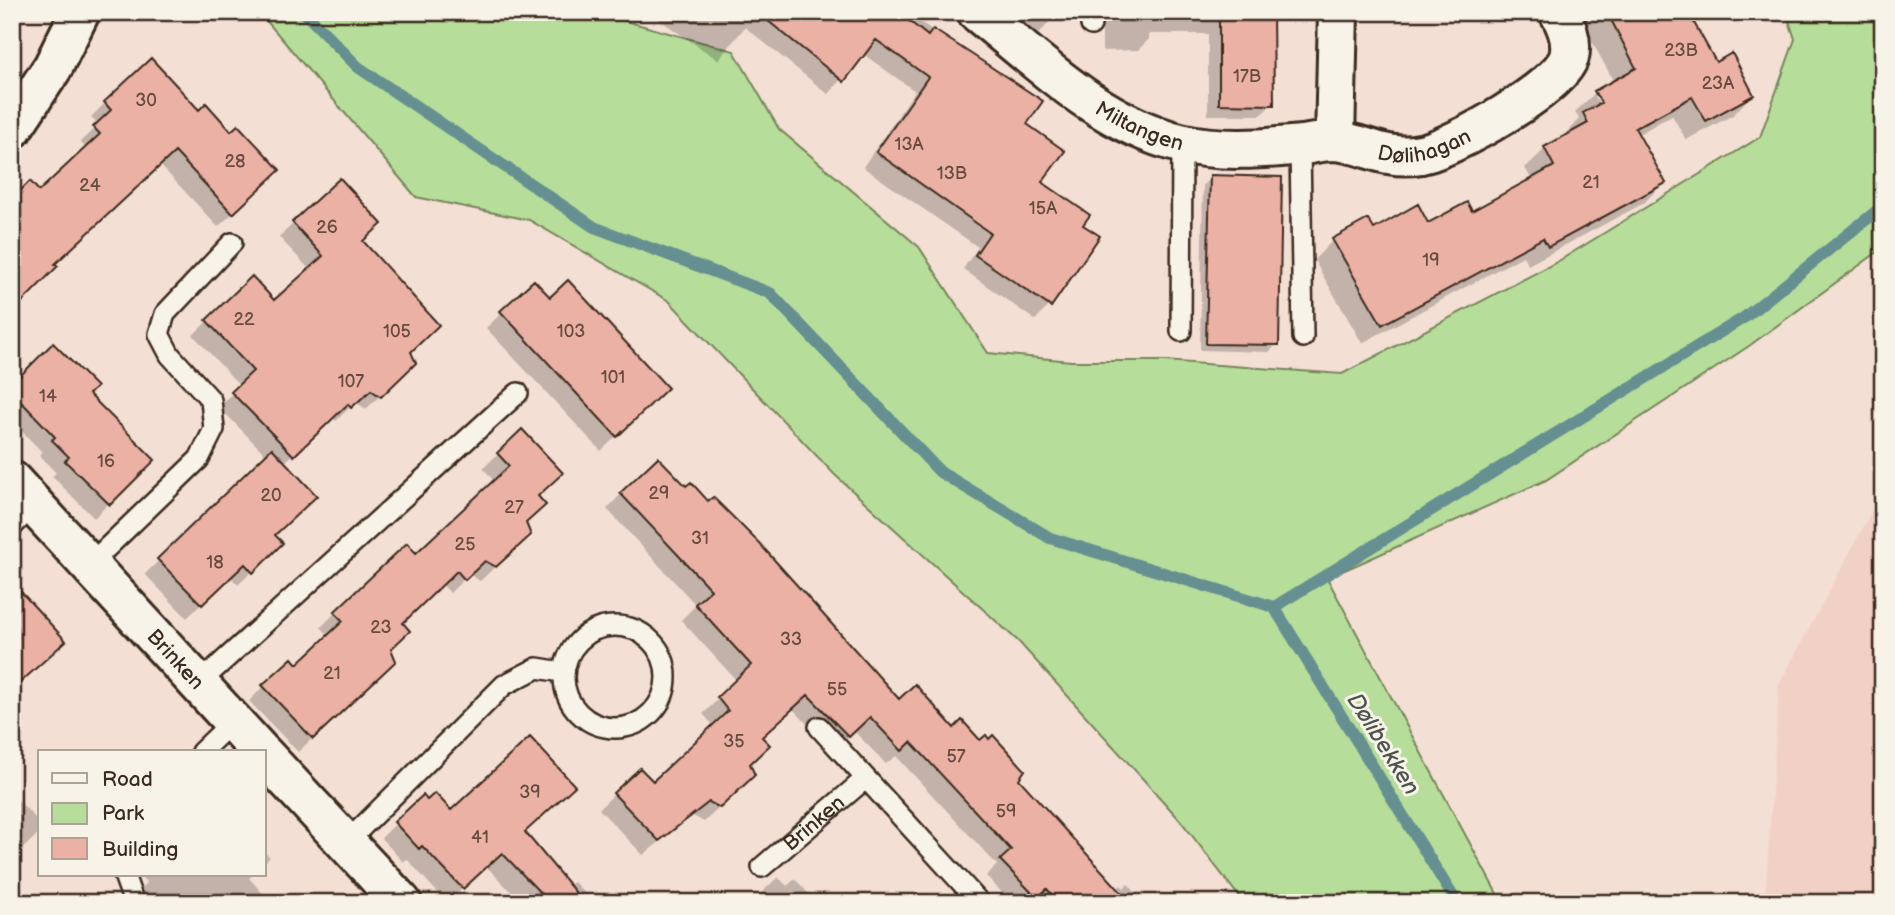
<svg xmlns="http://www.w3.org/2000/svg" width="1895" height="915" font-family="'Balsamiq Sans',sans-serif">
<style>
.built{fill:#f1d1c6}
.green{fill:#b6de9a;stroke:#78845c;stroke-width:2}
.shadow{fill:#0003;fill-rule:evenodd}
.lines{fill:none;stroke-linecap:round;stroke-linejoin:round}
.stream{stroke:#668f91;stroke-width:12}
.building{fill:#ebb1a4;stroke:#3b2a1e;stroke-width:2}
.lane-casing{stroke:#3b2a1e;stroke-width:24}
.street-casing{stroke:#3b2a1e;stroke-width:44}
.lane{stroke:#f7f3e8;stroke-width:19}
.street{stroke:#f7f3e8;stroke-width:38}
.labels{text-anchor:middle;dominant-baseline:central;stroke-width:6;stroke-linejoin:round;paint-order:stroke}
.number-label{font-size:18px;fill:#674c40}
.street-label{font-size:21px;fill:#3b2a1e;stroke:#f7f3e8}
.water-label{font-size:23px;font-style:italic;fill:#4d544e;stroke:#f7f3e8}
</style>
<rect width="100%" height="100%" fill="#f3dfd4"/>
<filter id="ink" filterUnits="userSpaceOnUse"><feTurbulence type="fractalNoise" baseFrequency=".0143" numOctaves="2"/><feDisplacementMap in="SourceGraphic" scale="14" xChannelSelector="R" yChannelSelector="G"/><feConvolveMatrix kernelMatrix="1 2 1 2 8 2 1 2 1" color-interpolation-filters="sRGB"/></filter>
<g filter="url(#ink)">
<!-- built -->
<path class="built" d="M 1883,490 L 1883,903 L 1765,903 L 1779,685 Z"/>
<!-- green -->
<path class="green" d="M 259,12 L 593,12 L 734,51 L 779,129 L 919,247 L 988,353 L 1071,361 L 1164,361 L 1342,374 L 1557,262 L 1760,137 L 1795,39 L 1786,12 L 1883,12 L 1883,248 L 1749,346 L 1546,480 L 1327,578 L 1502,903 L 1244,903 L 1180,820 L 1018,641 L 835,475 L 669,301 L 529,220 L 416,197 Z"/>
<!-- shadow -->
<path class="shadow" d="M 648,12 L 906,12 L 1007,82 L 1025,124 L 1040,182 L 1081,226 L 1098,237 L 1049,306 L 1035,320 L 963,269 L 978,247 L 863,167 L 915,91 L 863,54 L 828,94 L 745,27 L 718,60 Z
M 1010,12 L 1058,12 L 1039,34 Z
M 1102,12 L 1272,12 L 1272,104 L 1261,115 L 1208,115 L 1208,34 L 1149,34 L 1149,39 L 1138,50 L 1102,51 Z
M 1590,12 L 1686,12 L 1715,65 L 1752,95 L 1733,115 L 1686,140 L 1672,115 L 1637,135 L 1663,183 L 1644,203 L 1528,265 L 1523,256 L 1362,343 L 1314,260 L 1333,240 L 1373,232 L 1428,226 L 1471,214 L 1532,180 L 1525,168 L 1545,149 L 1566,137 L 1565,134 L 1579,119 L 1575,112 L 1595,93 L 1614,82 L 1581,21 ZM 1595,97 L 1599,97 L 1607,110 L 1604,112 Z
M 105,103 L 264,184 L 218,227 L 160,165 L 53,265 L 39,193 L 87,149 L 80,142 L 98,125 L 91,117 Z
M 1211,177 L 1277,344 L 1269,352 L 1200,350 L 1203,185 Z
M 340,180 L 361,242 L 414,363 L 366,409 L 355,402 L 336,421 L 333,417 L 284,463 L 273,535 L 281,543 L 238,585 L 230,576 L 187,618 L 145,574 L 267,456 L 219,407 L 240,386 L 193,335 L 252,278 L 274,302 L 310,270 L 279,237 Z
M 534,282 L 651,403 L 601,451 L 486,328 Z
M 12,386 L 87,394 L 153,460 L 94,518 L 52,476 L 56,473 L 39,455 L 42,452 L 12,421 Z
M 522,432 L 536,496 L 514,549 L 480,581 L 469,574 L 450,593 L 442,584 L 401,623 L 379,675 L 298,752 L 249,701 L 264,686 L 297,666 L 329,636 L 321,627 L 335,613 L 416,556 L 495,482 L 483,468 Z
M 621,494 L 899,701 L 954,730 L 1017,779 L 1116,890 L 1121,885 L 1124,888 L 1128,884 L 1145,903 L 1012,903 L 986,876 L 997,865 L 896,756 L 886,764 L 854,731 L 833,751 L 792,708 L 760,737 L 738,790 L 704,822 L 693,816 L 643,855 L 599,809 L 614,794 L 653,784 L 714,726 L 703,714 L 737,681 L 681,620 L 696,605 L 607,509 Z
M 12,794 L 40,823 L 40,832 L 12,859 Z
M 423,797 L 427,803 L 451,812 L 523,832 L 568,887 L 574,882 L 594,903 L 522,903 L 486,866 L 447,903 L 407,859 L 403,862 L 381,838 Z
M 264,852 L 270,857 L 264,863 Z
M 139,875 L 253,875 L 249,878 L 271,903 L 127,903 L 147,883 Z
M 778,877 L 787,886 L 795,879 L 813,898 L 825,892 L 834,903 L 751,903 Z
M 12,895 L 19,903 L 12,903 Z"/>
<g class="lines">
<!-- stream -->
<path class="stream" d="M 304,12 L 358,67 L 594,227 L 770,293 L 940,472 L 1050,538 L 1274,607 L 1745,317 L 1883,206
M 1274,607 L 1457,903"/>
</g>
<!-- building -->
<path class="building" d="M 757,12 L 898,12 L 928,36 L 933,29 L 1043,101 L 1027,124 L 1065,151 L 1042,182 L 1090,215 L 1083,225 L 1100,236 L 1051,307 L 975,255 L 990,233 L 876,152 L 928,77 L 876,40 L 844,82 Z
M 1219,12 L 1273,12 L 1274,105 L 1219,104 Z
M 1607,12 L 1688,12 L 1716,62 L 1732,53 L 1754,95 L 1706,121 L 1692,97 L 1635,128 L 1666,183 L 1548,247 L 1543,238 L 1382,325 L 1332,239 L 1368,219 L 1374,229 L 1418,204 L 1428,223 L 1467,202 L 1472,211 L 1554,166 L 1544,147 L 1588,123 L 1583,113 L 1601,103 L 1594,91 L 1636,68 Z
M 151,58 L 199,110 L 206,103 L 231,131 L 238,125 L 280,170 L 233,214 L 175,152 L 55,264 L 58,266 L 12,312 L 12,199 L 30,181 L 39,191 L 100,134 L 93,127 L 111,110 L 104,102 Z
M 1210,175 L 1282,177 L 1279,345 L 1206,344 Z
M 340,178 L 382,224 L 363,241 L 439,325 L 411,352 L 416,363 L 381,397 L 371,390 L 351,408 L 348,404 L 294,456 L 231,392 L 253,371 L 206,320 L 252,276 L 274,300 L 323,256 L 292,222 Z
M 534,280 L 550,297 L 568,280 L 668,388 L 617,437 L 500,311 Z
M 53,343 L 97,387 L 89,394 L 155,460 L 110,505 L 65,461 L 69,457 L 52,440 L 55,437 L 12,392 L 12,384 Z
M 522,429 L 563,473 L 538,496 L 546,505 L 526,523 L 531,535 L 496,567 L 485,561 L 465,580 L 457,571 L 403,623 L 410,631 L 391,649 L 396,661 L 313,739 L 262,685 L 292,658 L 297,664 L 343,621 L 334,612 L 407,543 L 416,553 L 509,466 L 497,453 Z
M 272,448 L 317,496 L 275,535 L 283,543 L 253,573 L 245,564 L 202,605 L 157,559 Z
M 658,457 L 686,486 L 691,482 L 708,501 L 713,497 L 760,544 L 899,699 L 915,684 L 954,728 L 962,720 L 980,740 L 986,735 L 989,739 L 993,735 L 1025,770 L 1019,779 L 1131,903 L 1059,903 L 1047,889 L 1037,898 L 1000,860 L 1011,850 L 911,742 L 902,751 L 870,717 L 849,737 L 808,695 L 762,737 L 770,745 L 750,764 L 755,775 L 720,808 L 709,802 L 659,841 L 613,793 L 640,768 L 653,781 L 728,711 L 717,697 L 751,665 L 695,604 L 711,590 L 620,493 Z
M 12,582 L 66,641 L 12,690 Z
M 530,737 L 575,786 L 525,832 L 581,899 L 577,903 L 550,903 L 502,853 L 463,889 L 422,846 L 419,849 L 394,822 L 423,795 L 427,800 L 435,793 L 451,810 Z"/>
<g class="lines">
<defs>
<g id="lane">
<path d="M 1090,12 L 1091,25"/>
<path d="M 1300,146 L 1303,337"/>
<path d="M 1181,331 L 1182,143"/>
<path d="M 12,527 L 32,506"/>
<path d="M 89,565 L 199,459 L 214,429 L 211,400 L 170,355 L 159,334 L 165,314 L 232,243"/>
<circle cx="615" cy="677" r="51"/>
<path d="M 198,684 L 518,393"/>
<path d="M 819,727 L 980,903"/>
<path d="M 201,752 L 233,721"/>
<path d="M 346,843 L 504,685 L 537,668 L 562,672"/>
<path id="s1" d="M 762,867 L 865,779"/>
<path d="M 124,875 L 134,903"/>
</g>
<g id="street">
<path id="s2" d="M 977,12 C 1039,62 1100,123 1180,143 C 1218,152 1263,149 1302,145 C 1312,144 1323,141 1333,141 C 1365,142 1382,161 1421,154 C 1451,149 1561,87 1569,57 C 1573,41 1567,26 1559,12"/>
<path d="M 12,129 L 53,67 L 80,12"/>
<path d="M 1335,141 L 1338,12"/>
<path id="s3" d="M 12,481 L 261,752"/>
<path d="M 264,755 L 402,903"/>
</g>
</defs>
<!-- lane casing -->
<use href="#lane" class="lane-casing"/>
<!-- street casing -->
<use href="#street" class="street-casing"/>
<!-- lane -->
<use href="#lane" class="lane"/>
<!-- street -->
<use href="#street" class="street"/>
</g>
</g>
<g class="labels">
<!-- number labels -->
<g class="number-label">
<text x="1681" y="50">23B</text>
<text x="1247" y="76">17B</text>
<text x="1718" y="83">23A</text>
<text x="146" y="100">30</text>
<text x="909" y="144">13A</text>
<text x="235" y="161">28</text>
<text x="952" y="173">13B</text>
<text x="1591" y="182">21</text>
<text x="90" y="185">24</text>
<text x="1043" y="208">15A</text>
<text x="327" y="227">26</text>
<text x="1431" y="260">19</text>
<text x="244" y="319">22</text>
<text x="397" y="331">105</text>
<text x="571" y="331">103</text>
<text x="613" y="377">101</text>
<text x="351" y="381">107</text>
<text x="48" y="396">14</text>
<text x="106" y="461">16</text>
<text x="659" y="493">29</text>
<text x="271" y="495">20</text>
<text x="514" y="507">27</text>
<text x="700" y="538">31</text>
<text x="465" y="544">25</text>
<text x="215" y="562">18</text>
<text x="381" y="627">23</text>
<text x="791" y="639">33</text>
<text x="332" y="673">21</text>
<text x="837" y="689">55</text>
<text x="734" y="741">35</text>
<text x="956" y="756">57</text>
<text x="530" y="792">39</text>
<text x="1006" y="811">59</text>
<text x="480" y="837">41</text>
</g>
<!-- street labels -->
<g class="street-label">
<text stroke="none"><textPath href="#s2" startOffset="200">Miltangen</textPath></text>
<text stroke="none"><textPath href="#s2" startOffset="492">Dølihagan</textPath></text>
<text stroke="none"><textPath href="#s3" startOffset="242">Brinken</textPath></text>
<text stroke="none"><textPath href="#s1" startOffset="68">Brinken</textPath></text>
</g>
<!-- water labels -->
<g class="water-label">
<text transform="translate(1383 744) rotate(58)">Dølibekken</text>
</g>
</g>
<!-- margin -->
<rect width="1895" height="915" fill="none" stroke="#f7f3e8" stroke-width="42"/>
<rect x="21" y="21" width="1853" height="873" fill="none" stroke="#3b2a1e" stroke-width="2.5" filter="url(#ink)"/>
<!-- legend -->
<rect x="38" y="750" width="228" height="126" fill="#f7f3e8" stroke="#aca397" stroke-width="2"/>
<rect x="52" y="773" width="35" height="10" fill="#f7f3e8" stroke="#aca397" stroke-width="2"/>
<text x="102" y="786" font-size="21" fill="#3b2a1e">Road</text>
<rect x="52" y="803" width="35" height="21" fill="#b6de9a" stroke="#aca397" stroke-width="2"/>
<text x="102" y="820" font-size="21" fill="#3b2a1e">Park</text>
<rect x="52" y="838" width="35" height="21" fill="#ebb1a4" stroke="#aca397" stroke-width="2"/>
<text x="102" y="856" font-size="21" fill="#3b2a1e">Building</text>
</svg>
